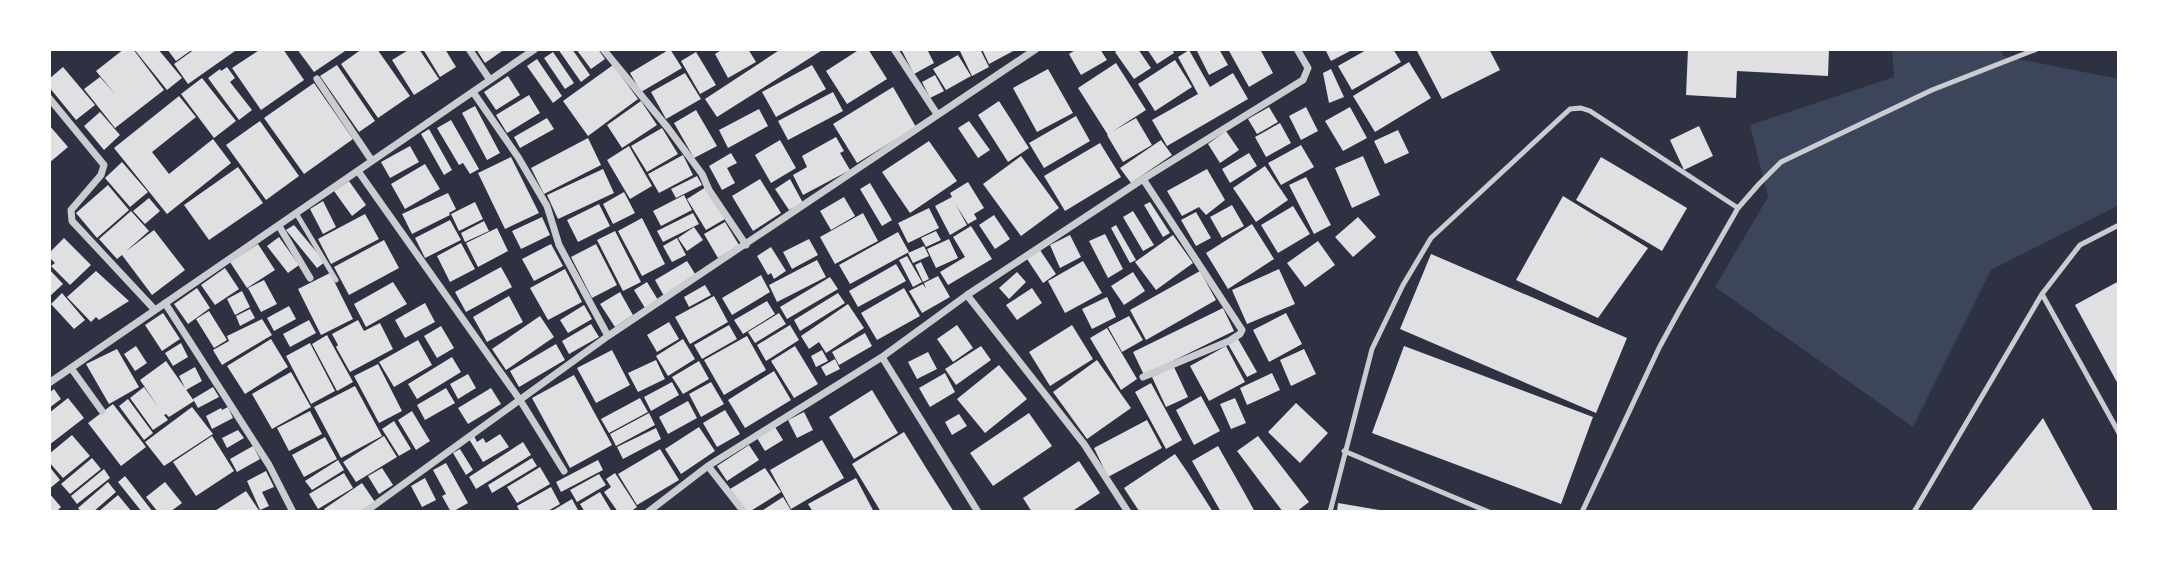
<svg xmlns="http://www.w3.org/2000/svg" width="2168" height="561" font-family="Arial,sans-serif">
<style>
.green{fill:#3c4559}
.building{fill:#e0e0e3}
.lines{fill:none;stroke-linecap:round;stroke-linejoin:round}
.service{stroke:#caccd0;stroke-width:5}
.minor{stroke:#caccd0;stroke-width:7}
</style>
<rect width="100%" height="100%" fill="#2d3142"/>
<!-- green -->
<path class="green" d="M 1892,49 L 2001,49 L 2003,56 L 2119,79 L 2119,205 L 1991,270 L 1913,427 L 1715,287 L 1768,197 L 1750,125 L 1894,77 Z"/>
<!-- building -->
<path class="building" d="M 124,49 L 133,49 L 164,90 L 115,128 L 84,89 L 100,77 L 115,94 L 96,71 Z
M 134,49 L 158,49 L 182,78 L 167,90 Z
M 167,49 L 193,49 L 176,61 Z
M 195,49 L 234,49 L 235,51 L 188,84 L 174,64 Z
M 261,49 L 283,49 L 304,80 L 261,110 L 232,68 Z
M 297,49 L 348,49 L 314,72 Z
M 362,49 L 377,49 L 410,96 L 378,118 L 341,64 Z
M 410,49 L 419,49 L 439,79 L 414,95 L 392,60 Z
M 423,49 L 445,49 L 456,67 L 440,77 Z
M 476,49 L 505,49 L 485,63 Z
M 558,49 L 572,49 L 590,75 L 581,82 Z
M 576,49 L 598,49 L 605,59 L 591,69 Z
M 670,49 L 682,68 L 641,92 L 630,73 Z
M 723,49 L 748,49 L 756,62 L 728,78 L 715,54 Z
M 781,49 L 824,49 L 717,117 L 705,99 Z
M 860,49 L 868,49 L 887,79 L 847,104 L 826,71 Z
M 901,49 L 927,49 L 934,63 L 914,74 Z
M 959,49 L 980,49 L 989,67 L 972,76 Z
M 982,49 L 1017,49 L 989,64 Z
M 1077,49 L 1100,49 L 1107,60 L 1081,75 L 1069,54 Z
M 1119,49 L 1138,49 L 1151,68 L 1134,79 L 1115,52 Z
M 1147,49 L 1172,49 L 1174,53 L 1157,64 Z
M 1196,49 L 1219,49 L 1228,65 L 1209,75 Z
M 1228,49 L 1260,49 L 1273,73 L 1249,87 Z
M 1325,49 L 1354,49 L 1331,61 Z
M 1368,49 L 1393,49 L 1401,62 L 1352,90 L 1338,66 Z
M 1416,49 L 1489,49 L 1500,70 L 1442,99 Z
M 1688,49 L 1829,49 L 1828,76 L 1737,71 L 1736,98 L 1686,95 Z
M 1189,50 L 1210,87 L 1233,73 L 1248,99 L 1167,146 L 1152,120 L 1198,94 L 1178,57 Z
M 553,52 L 574,83 L 565,89 L 544,58 Z
M 696,52 L 716,85 L 700,94 L 681,61 Z
M 958,55 L 971,76 L 946,90 L 933,69 Z
M 537,59 L 562,96 L 553,103 L 527,66 Z
M 1175,60 L 1192,87 L 1155,111 L 1138,84 Z
M 1409,62 L 1431,98 L 1375,132 L 1353,96 Z
M 1116,63 L 1146,110 L 1113,131 L 1136,118 L 1152,145 L 1123,162 L 1107,135 L 1108,135 L 1078,88 Z
M 337,65 L 375,121 L 359,132 L 320,76 Z
M 613,65 L 638,99 L 588,136 L 563,101 Z
M 812,65 L 826,89 L 776,117 L 762,92 Z
M 63,67 L 95,105 L 76,120 L 49,87 L 49,79 Z
M 227,67 L 235,78 L 230,82 L 252,110 L 239,120 L 208,78 L 220,69 L 221,71 Z
M 1048,69 L 1073,113 L 1037,132 L 1013,88 Z
M 1331,69 L 1344,97 L 1329,103 L 1323,73 Z
M 685,73 L 701,99 L 666,119 L 651,92 Z
M 935,75 L 944,91 L 930,98 L 922,82 Z
M 508,76 L 520,95 L 496,110 L 484,92 Z
M 202,78 L 236,121 L 214,138 L 181,94 Z
M 314,83 L 353,139 L 304,174 L 264,118 Z
M 893,87 L 916,127 L 857,163 L 833,124 Z
M 833,92 L 843,111 L 788,140 L 778,121 Z
M 529,95 L 540,113 L 507,133 L 496,115 Z
M 179,96 L 196,117 L 152,152 L 169,174 L 213,139 L 231,163 L 167,214 L 114,148 Z
M 641,101 L 657,125 L 622,148 L 607,125 Z
M 999,101 L 1029,148 L 1008,162 L 978,115 Z
M 475,106 L 500,153 L 487,160 L 462,113 Z
M 1269,107 L 1278,122 L 1257,134 L 1248,119 Z
M 1306,107 L 1318,131 L 1301,140 L 1289,116 Z
M 1350,107 L 1367,138 L 1343,151 L 1325,121 Z
M 759,109 L 768,126 L 728,148 L 719,130 Z
M 696,110 L 717,146 L 694,158 L 674,123 Z
M 100,112 L 120,135 L 104,150 L 84,126 Z
M 1076,116 L 1090,141 L 1044,168 L 1029,143 Z
M 547,118 L 554,129 L 520,148 L 514,137 Z
M 451,120 L 479,169 L 470,174 L 463,163 L 459,165 L 437,128 Z
M 260,121 L 299,176 L 266,200 L 226,145 Z
M 969,121 L 990,150 L 978,158 L 958,128 Z
M 1280,123 L 1291,143 L 1266,157 L 1255,137 Z
M 49,125 L 68,147 L 49,163 Z
M 1699,126 L 1713,156 L 1684,170 L 1670,140 Z
M 662,128 L 678,154 L 647,172 L 631,146 Z
M 429,129 L 452,170 L 444,175 L 421,134 Z
M 1398,130 L 1409,153 L 1385,164 L 1374,141 Z
M 1226,131 L 1239,150 L 1220,163 L 1208,144 Z
M 836,137 L 844,151 L 840,153 L 850,170 L 803,195 L 793,175 L 807,167 L 802,156 Z
M 588,138 L 601,165 L 544,194 L 531,168 Z
M 780,140 L 796,168 L 771,183 L 755,155 Z
M 1161,140 L 1172,155 L 1131,183 L 1120,168 Z
M 929,141 L 957,181 L 910,213 L 882,172 Z
M 1100,143 L 1121,177 L 1065,211 L 1044,176 Z
M 1301,145 L 1314,167 L 1281,185 L 1268,163 Z
M 410,146 L 419,162 L 390,178 L 381,162 Z
M 629,146 L 652,186 L 630,199 L 607,160 Z
M 731,153 L 737,163 L 727,168 L 735,183 L 722,190 L 709,166 Z
M 1249,153 L 1257,166 L 1230,183 L 1222,169 Z
M 683,155 L 693,175 L 659,193 L 648,174 Z
M 1021,156 L 1059,208 L 1021,236 L 983,184 Z
M 1363,156 L 1380,195 L 1352,208 L 1335,168 Z
M 511,157 L 539,213 L 505,229 L 478,173 Z
M 1601,157 L 1687,208 L 1662,251 L 1576,200 Z
M 122,162 L 148,192 L 130,207 L 105,178 Z
M 425,164 L 440,189 L 405,209 L 391,184 Z
M 1265,166 L 1288,200 L 1256,222 L 1233,188 Z
M 238,167 L 263,203 L 209,240 L 184,205 Z
M 603,169 L 614,193 L 558,219 L 547,195 Z
M 1207,169 L 1225,200 L 1206,215 L 1199,207 L 1182,216 L 1167,191 Z
M 697,176 L 702,185 L 676,198 L 671,189 Z
M 1306,177 L 1331,225 L 1314,234 L 1289,185 Z
M 760,179 L 781,213 L 753,231 L 732,196 Z
M 790,179 L 803,203 L 789,210 L 775,189 Z
M 349,181 L 366,205 L 352,216 L 334,191 Z
M 968,182 L 984,208 L 974,214 L 977,219 L 968,224 L 956,205 L 967,225 L 950,235 L 935,206 L 952,197 L 950,193 Z
M 870,183 L 892,220 L 882,226 L 860,189 Z
M 108,185 L 129,210 L 97,238 L 76,213 Z
M 706,187 L 725,219 L 706,230 L 687,199 Z
M 624,192 L 635,213 L 613,224 L 603,204 Z
M 448,193 L 456,209 L 449,213 L 450,215 L 412,234 L 402,214 Z
M 684,195 L 692,210 L 661,226 L 653,211 Z
M 1563,196 L 1648,248 L 1598,318 L 1516,280 Z
M 844,197 L 855,216 L 831,230 L 820,211 Z
M 149,198 L 160,211 L 145,224 L 133,211 Z
M 323,201 L 336,227 L 323,234 L 310,209 Z
M 475,202 L 483,219 L 459,231 L 451,214 Z
M 1150,202 L 1170,233 L 1163,237 L 1144,205 Z
M 599,204 L 610,226 L 578,242 L 567,220 Z
M 1232,205 L 1244,226 L 1222,238 L 1210,217 Z
M 1293,206 L 1310,234 L 1278,253 L 1261,225 Z
M 929,208 L 939,228 L 908,243 L 898,223 Z
M 131,211 L 149,231 L 125,252 L 154,230 L 185,270 L 152,295 L 122,255 L 117,259 L 99,239 Z
M 1133,211 L 1154,245 L 1143,251 L 1123,217 Z
M 1196,212 L 1211,238 L 1196,246 L 1181,220 Z
M 693,213 L 699,224 L 663,242 L 657,231 Z
M 863,213 L 878,241 L 835,264 L 820,237 Z
M 365,214 L 379,239 L 331,264 L 318,239 Z
M 994,215 L 1010,239 L 995,249 L 979,225 Z
M 542,217 L 550,235 L 521,249 L 512,231 Z
M 1358,217 L 1376,237 L 1353,257 L 1335,237 Z
M 642,218 L 665,264 L 642,276 L 618,231 Z
M 450,220 L 461,240 L 425,258 L 415,238 Z
M 484,221 L 489,231 L 465,242 L 461,233 Z
M 725,222 L 739,245 L 718,258 L 704,234 Z
M 1252,224 L 1274,259 L 1228,289 L 1206,253 Z
M 294,225 L 325,262 L 317,268 L 286,230 Z
M 1116,225 L 1136,260 L 1130,263 L 1111,228 Z
M 971,226 L 992,259 L 948,285 L 940,272 L 965,257 L 953,237 Z
M 694,227 L 703,240 L 687,251 L 678,238 Z
M 497,228 L 508,251 L 478,267 L 466,243 Z
M 615,231 L 641,282 L 623,291 L 597,240 Z
M 936,231 L 941,240 L 926,247 L 921,238 Z
M 898,232 L 909,252 L 850,284 L 839,265 Z
M 1105,234 L 1123,269 L 1108,278 L 1089,241 Z
M 1070,235 L 1081,257 L 1060,268 L 1050,245 Z
M 1173,235 L 1193,263 L 1156,290 L 1135,262 Z
M 279,237 L 299,265 L 288,273 L 267,246 Z
M 64,238 L 91,265 L 70,285 L 51,266 L 55,263 L 49,257 L 49,253 Z
M 677,238 L 686,255 L 672,262 L 663,246 Z
M 809,239 L 818,255 L 792,269 L 783,252 Z
M 949,239 L 958,258 L 936,268 L 927,249 Z
M 384,240 L 399,268 L 349,295 L 334,267 Z
M 1318,241 L 1335,265 L 1305,287 L 1287,263 Z
M 461,243 L 475,269 L 450,282 L 437,256 Z
M 258,244 L 275,270 L 247,288 L 230,262 Z
M 551,244 L 563,266 L 534,281 L 522,259 Z
M 596,244 L 617,285 L 592,298 L 571,257 Z
M 924,246 L 929,256 L 913,263 L 908,253 Z
M 771,247 L 786,271 L 774,279 L 771,273 L 768,275 L 757,256 Z
M 1040,250 L 1056,274 L 1043,283 L 1027,259 Z
M 1431,254 L 1627,338 L 1596,413 L 1400,329 Z
M 907,256 L 922,282 L 913,287 L 899,260 Z
M 817,260 L 826,277 L 777,302 L 769,285 Z
M 687,261 L 697,277 L 664,296 L 655,280 Z
M 1083,261 L 1102,293 L 1065,313 L 1048,281 Z
M 921,262 L 929,279 L 923,282 L 915,265 Z
M 896,264 L 906,281 L 858,307 L 849,291 Z
M 501,267 L 512,287 L 466,312 L 455,292 Z
M 225,268 L 239,289 L 215,305 L 201,285 Z
M 49,269 L 63,284 L 49,297 Z
M 565,269 L 582,302 L 548,320 L 530,288 Z
M 1279,269 L 1295,304 L 1247,324 L 1232,290 Z
M 96,271 L 129,301 L 99,320 L 96,317 L 91,322 L 67,297 Z
M 1200,271 L 1216,300 L 1146,340 L 1130,310 Z
M 1017,272 L 1026,282 L 1009,299 L 999,288 Z
M 1133,272 L 1145,291 L 1124,305 L 1111,286 Z
M 330,273 L 353,319 L 321,335 L 298,289 Z
M 761,275 L 770,292 L 732,315 L 722,298 Z
M 938,276 L 950,297 L 922,313 L 909,291 L 923,284 L 926,289 L 924,283 Z
M 830,277 L 838,289 L 787,319 L 780,307 Z
M 264,280 L 277,304 L 261,312 L 248,288 Z
M 2119,281 L 2119,386 L 2075,305 Z
M 393,282 L 407,304 L 366,327 L 354,304 Z
M 647,282 L 658,300 L 645,308 L 634,290 Z
M 705,285 L 711,295 L 689,307 L 684,297 Z
M 197,288 L 210,308 L 188,324 L 174,304 Z
M 904,288 L 920,316 L 877,340 L 861,313 Z
M 1032,288 L 1042,303 L 1017,320 L 1006,305 Z
M 242,291 L 250,307 L 235,315 L 227,299 Z
M 620,292 L 633,315 L 615,327 L 600,304 Z
M 62,293 L 85,320 L 74,329 L 51,304 Z
M 838,293 L 845,303 L 800,331 L 794,320 Z
M 509,296 L 523,322 L 487,342 L 473,317 Z
M 714,296 L 728,322 L 690,344 L 675,317 Z
M 1107,297 L 1116,317 L 1092,329 L 1082,309 Z
M 767,301 L 775,314 L 743,334 L 734,320 Z
M 425,303 L 435,322 L 405,338 L 395,320 Z
M 848,304 L 864,328 L 826,353 L 819,342 L 809,349 L 801,336 Z
M 584,305 L 592,319 L 568,333 L 560,320 Z
M 289,306 L 296,319 L 274,331 L 267,318 Z
M 1223,308 L 1234,331 L 1144,375 L 1133,352 Z
M 250,309 L 255,318 L 240,326 L 236,316 Z
M 209,311 L 227,340 L 214,348 L 196,319 Z
M 163,313 L 180,339 L 162,351 L 145,325 Z
M 779,313 L 786,324 L 755,343 L 748,332 Z
M 1286,313 L 1302,344 L 1269,362 L 1253,330 Z
M 540,316 L 554,337 L 506,370 L 492,349 Z
M 1129,316 L 1143,340 L 1122,352 L 1108,327 Z
M 262,319 L 272,335 L 222,365 L 213,350 L 229,341 L 227,336 Z
M 309,320 L 316,333 L 290,347 L 283,334 Z
M 358,320 L 364,331 L 380,323 L 393,349 L 350,372 L 336,347 L 338,345 L 332,334 Z
M 669,322 L 679,339 L 657,352 L 647,335 Z
M 591,324 L 599,337 L 569,354 L 562,341 Z
M 729,325 L 737,339 L 702,359 L 694,345 Z
M 790,325 L 799,340 L 766,361 L 757,345 Z
M 957,325 L 973,348 L 953,362 L 937,339 Z
M 1072,325 L 1093,359 L 1050,386 L 1029,352 Z
M 441,326 L 454,348 L 437,358 L 424,336 Z
M 1107,328 L 1137,379 L 1121,390 L 1090,338 Z
M 865,333 L 872,346 L 839,365 L 832,352 Z
M 327,335 L 353,382 L 337,391 L 312,344 Z
M 747,336 L 766,370 L 724,395 L 704,360 Z
M 271,339 L 288,367 L 245,394 L 227,366 Z
M 683,339 L 695,359 L 668,376 L 656,356 Z
M 1238,339 L 1257,372 L 1247,377 L 1228,344 Z
M 418,340 L 432,365 L 394,387 L 379,362 Z
M 181,343 L 188,357 L 173,366 L 165,353 Z
M 310,343 L 335,391 L 311,404 L 286,356 Z
M 556,344 L 565,360 L 519,387 L 510,371 Z
M 136,346 L 147,363 L 135,371 L 124,354 Z
M 795,346 L 818,384 L 794,398 L 771,361 Z
M 981,346 L 991,360 L 956,385 L 945,369 Z
M 1226,346 L 1245,382 L 1209,401 L 1190,366 Z
M 1404,346 L 1593,417 L 1561,504 L 1372,433 Z
M 117,349 L 139,387 L 109,404 L 86,364 Z
M 1304,349 L 1316,374 L 1291,386 L 1280,360 Z
M 612,350 L 630,385 L 596,403 L 577,368 Z
M 822,350 L 828,361 L 816,367 L 811,356 Z
M 928,352 L 937,369 L 917,379 L 908,362 Z
M 452,357 L 461,372 L 417,399 L 408,384 Z
M 835,359 L 840,369 L 826,376 L 821,367 Z
M 656,360 L 665,379 L 638,392 L 628,373 Z
M 1097,360 L 1131,408 L 1087,439 L 1053,392 Z
M 166,361 L 194,401 L 169,417 L 166,414 L 164,415 L 168,420 L 153,430 L 130,398 L 144,387 L 159,408 L 140,380 Z
M 699,361 L 709,379 L 683,394 L 672,377 Z
M 378,364 L 402,411 L 379,423 L 354,376 Z
M 999,365 L 1027,399 L 985,433 L 957,399 Z
M 195,367 L 202,381 L 186,390 L 179,376 Z
M 1174,367 L 1188,397 L 1166,407 L 1152,377 Z
M 774,371 L 791,400 L 745,428 L 728,400 Z
M 291,372 L 311,407 L 272,429 L 252,394 Z
M 945,373 L 955,392 L 930,407 L 919,388 Z
M 1272,373 L 1280,390 L 1247,405 L 1240,388 Z
M 468,374 L 476,388 L 458,399 L 450,384 Z
M 574,375 L 612,445 L 570,468 L 532,398 Z
M 672,382 L 679,395 L 651,411 L 644,397 Z
M 711,382 L 724,404 L 701,417 L 689,394 Z
M 1151,383 L 1182,440 L 1166,449 L 1135,392 Z
M 355,386 L 382,436 L 341,458 L 314,407 Z
M 213,387 L 219,397 L 198,408 L 193,399 Z
M 446,388 L 455,403 L 425,420 L 417,405 Z
M 491,388 L 501,404 L 468,424 L 458,408 Z
M 54,389 L 61,399 L 49,408 L 49,393 Z
M 872,390 L 898,433 L 854,459 L 829,417 Z
M 1201,396 L 1220,431 L 1194,445 L 1176,410 Z
M 68,398 L 84,418 L 49,445 L 49,413 Z
M 640,398 L 648,412 L 609,433 L 601,419 Z
M 1235,398 L 1246,423 L 1231,429 L 1220,404 Z
M 128,399 L 153,433 L 144,440 L 119,406 Z
M 688,401 L 697,418 L 668,434 L 659,417 Z
M 1296,403 L 1328,433 L 1300,463 L 1268,432 Z
M 113,404 L 146,447 L 121,466 L 88,423 Z
M 192,407 L 213,434 L 164,466 L 145,442 Z
M 228,407 L 233,418 L 212,429 L 206,416 L 221,408 L 222,410 Z
M 725,410 L 740,434 L 717,447 L 703,423 Z
M 310,411 L 322,434 L 289,451 L 277,428 Z
M 412,411 L 430,441 L 416,450 L 398,420 Z
M 804,412 L 813,430 L 797,438 L 788,420 Z
M 649,413 L 655,425 L 616,446 L 610,434 Z
M 1029,413 L 1052,446 L 993,486 L 970,453 Z
M 959,414 L 967,426 L 952,435 L 945,422 Z
M 2043,418 L 2094,512 L 1970,512 Z
M 1147,420 L 1162,448 L 1108,477 L 1094,448 Z
M 394,421 L 411,449 L 399,456 L 382,429 Z
M 699,427 L 715,451 L 681,474 L 665,449 Z
M 775,427 L 783,440 L 765,451 L 757,438 Z
M 656,428 L 661,439 L 623,459 L 617,447 Z
M 238,430 L 244,438 L 227,448 L 222,438 Z
M 904,432 L 928,471 L 954,512 L 881,512 L 852,464 Z
M 500,434 L 509,447 L 483,462 L 469,439 L 474,436 L 477,442 L 483,438 L 486,443 Z
M 72,435 L 90,456 L 63,478 L 49,462 L 49,454 Z
M 212,436 L 234,471 L 196,496 L 173,462 Z
M 384,436 L 397,457 L 356,482 L 343,462 Z
M 1258,436 L 1309,502 L 1296,512 L 1283,512 L 1237,451 Z
M 325,437 L 337,459 L 304,477 L 292,455 Z
M 822,440 L 844,478 L 791,509 L 770,470 Z
M 523,442 L 531,455 L 476,489 L 469,477 Z
M 749,445 L 759,460 L 727,481 L 717,466 Z
M 253,446 L 260,459 L 237,472 L 230,459 Z
M 1218,446 L 1244,492 L 1255,512 L 1221,512 L 1192,461 Z
M 460,449 L 473,470 L 466,475 L 453,453 Z
M 660,449 L 679,480 L 637,505 L 618,474 Z
M 1175,454 L 1188,473 L 1213,512 L 1140,512 L 1137,508 L 1124,488 Z
M 92,458 L 101,469 L 70,494 L 61,484 Z
M 532,458 L 537,466 L 492,493 L 488,485 Z
M 338,460 L 344,470 L 312,490 L 305,481 Z
M 598,460 L 603,470 L 561,492 L 556,482 Z
M 1079,461 L 1100,493 L 1071,512 L 1032,512 L 1023,498 Z
M 446,463 L 468,503 L 452,512 L 451,512 L 442,496 L 446,494 L 433,470 Z
M 49,466 L 60,480 L 49,489 Z
M 540,467 L 550,484 L 517,503 L 507,487 Z
M 382,468 L 393,485 L 379,494 L 368,476 Z
M 765,468 L 781,492 L 749,512 L 745,512 L 730,489 Z
M 104,469 L 110,478 L 77,504 L 71,496 Z
M 266,471 L 274,487 L 262,492 L 269,506 L 260,510 L 247,481 Z
M 344,473 L 353,488 L 318,509 L 309,494 Z
M 615,473 L 637,507 L 630,512 L 618,512 L 604,492 L 611,487 L 606,479 Z
M 599,474 L 606,485 L 577,502 L 570,490 Z
M 125,476 L 153,512 L 142,512 L 118,482 Z
M 425,478 L 436,500 L 422,507 L 411,486 Z
M 856,478 L 874,512 L 813,512 L 808,504 Z
M 108,482 L 116,492 L 93,512 L 81,512 L 78,508 Z
M 165,482 L 182,503 L 170,512 L 158,512 L 146,497 Z
M 362,483 L 375,502 L 360,512 L 326,512 L 324,509 Z
M 551,487 L 560,504 L 546,512 L 520,512 L 517,506 Z
M 246,491 L 260,512 L 213,512 Z
M 600,492 L 612,512 L 585,512 L 580,504 Z
M 49,493 L 61,507 L 56,512 L 49,512 Z
M 118,495 L 132,512 L 98,512 Z
M 783,497 L 792,512 L 760,512 Z
M 572,499 L 579,512 L 550,512 Z
M 1338,503 L 1385,511 L 1385,512 L 1337,512 Z"/>
<g class="lines">
<!-- service -->
<path class="service" d="M 296,213 L 336,280
M 2042,294 L 2119,433
M 1344,451 L 1489,512
M 1330,512 L 1372,349 L 1403,285 L 1431,238 L 1570,109 L 1581,108 L 1590,111 L 1738,208
M 1582,512 L 1659,348 L 1678,313 L 1738,208 L 1759,184 L 1781,162 L 1932,90 L 2037,49
M 1914,512 L 2042,294 L 2080,245 L 2119,225"/>
<!-- minor -->
<path class="minor" d="M 469,49 L 490,80
M 603,49 L 668,128 L 702,174 L 709,190 L 746,245
M 894,49 L 937,114
M 317,79 L 372,161
M 473,92 L 518,157 L 547,206 L 559,245 L 608,336
M 49,98 L 104,165 L 101,175 L 71,210 L 72,221 L 155,310
M 358,171 L 520,400 L 564,471
M 279,226 L 310,278
M 967,295 L 1084,444 L 1128,512
M 165,303 L 269,465 L 293,512
M 882,357 L 978,512
M 71,368 L 102,411
M 1143,377 L 1229,341 L 1240,334 L 1242,330 L 1143,179
M 49,383 L 535,49
M 708,466 L 744,512
M 365,512 L 608,336 L 1036,49
M 648,512 L 708,466 L 882,357 L 967,295 L 1143,179 L 1303,80 L 1308,68 L 1297,49"/>
</g>
<!-- border -->
<rect width="2168" height="561" fill="none" stroke="#ffffff" stroke-width="102"/>
</svg>
